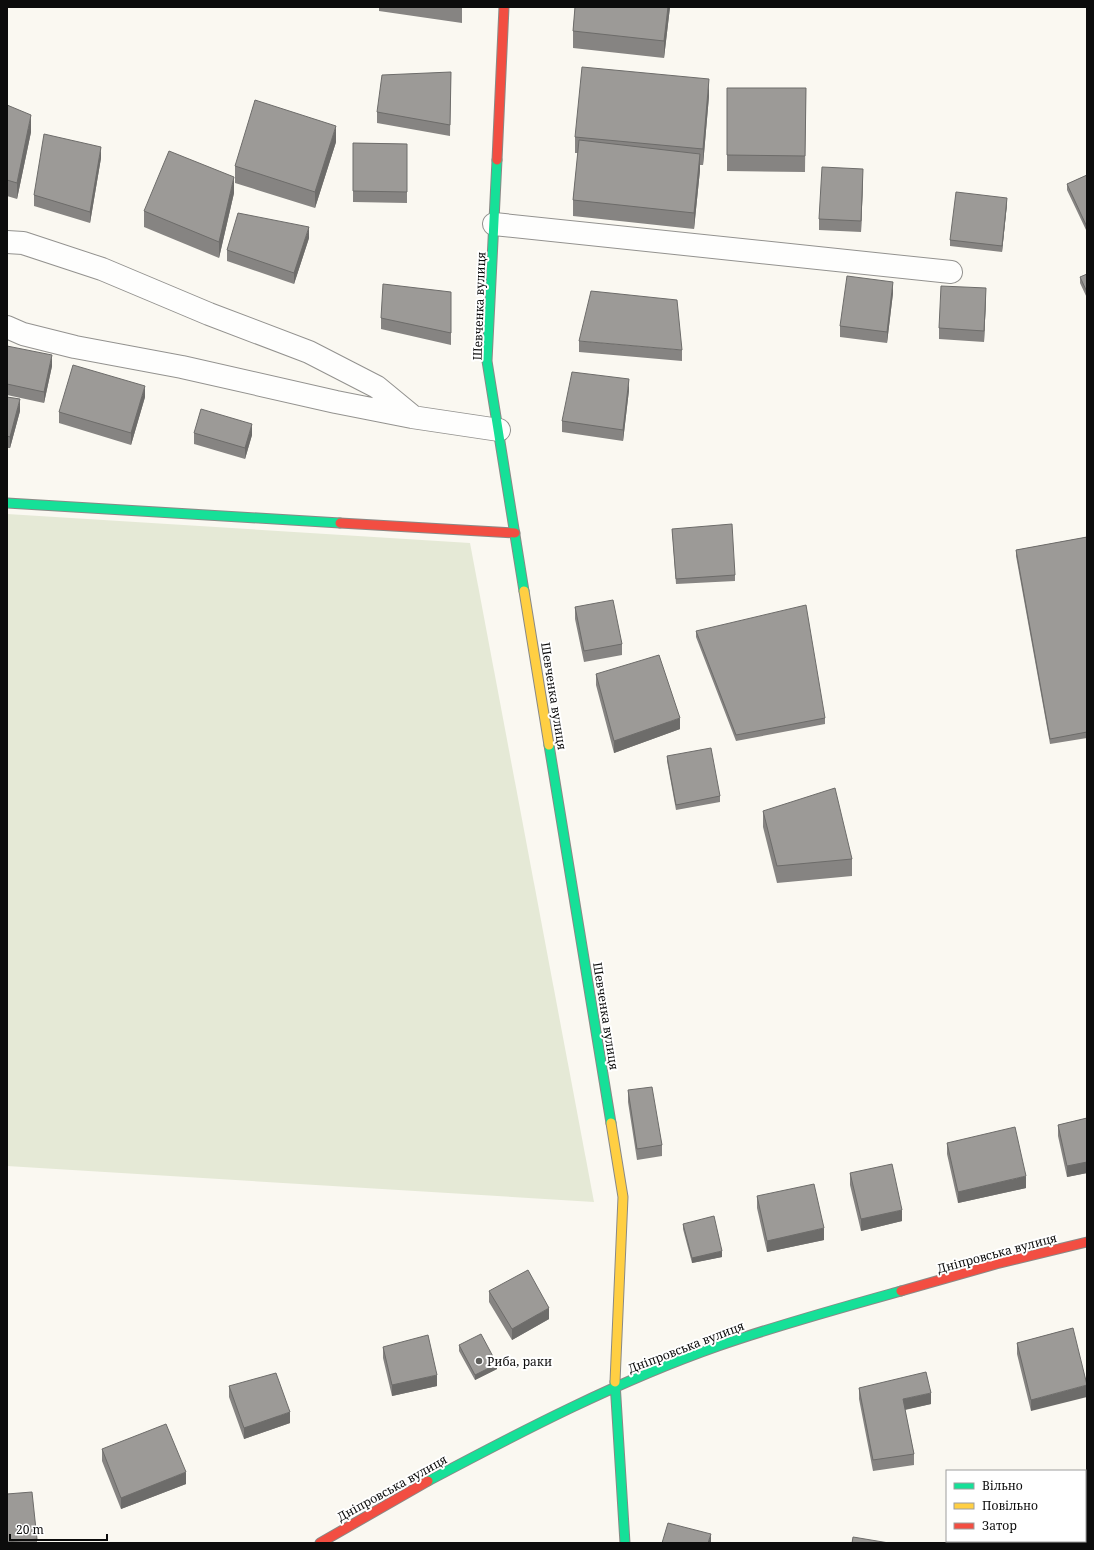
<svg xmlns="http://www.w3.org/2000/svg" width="1094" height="1550" font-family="'Noto Serif',serif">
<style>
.cemetery{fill:#e5e9d6}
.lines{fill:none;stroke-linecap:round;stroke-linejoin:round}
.street-casing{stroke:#93928f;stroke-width:24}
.fast-casing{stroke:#8a8986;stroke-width:11}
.slow-casing{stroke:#8a8986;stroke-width:11}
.jam-casing{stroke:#8a8986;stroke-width:11}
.street{stroke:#fefefd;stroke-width:22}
.fast{stroke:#16e098;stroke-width:9}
.slow{stroke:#ffcf43;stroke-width:9}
.jam{stroke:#f24e42;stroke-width:9}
.wall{fill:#868482}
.shaded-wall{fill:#6d6c6a}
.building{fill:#9c9a97;stroke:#6d6c6a}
.poi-dot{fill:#5f5f5c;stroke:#fff;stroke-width:1.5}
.labels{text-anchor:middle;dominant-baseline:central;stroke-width:4;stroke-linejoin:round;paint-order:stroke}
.street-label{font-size:12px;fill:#0c0c0c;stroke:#fff}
.poi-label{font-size:12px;fill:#0c0c0c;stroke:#fff;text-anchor:start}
</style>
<rect width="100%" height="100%" fill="#faf8f1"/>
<!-- cemetery -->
<path class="cemetery" d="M 7,514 L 470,543 L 594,1202 L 7,1166 Z"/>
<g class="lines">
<defs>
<path id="street" d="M 494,224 L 951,272
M 7,242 L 23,243 L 102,269 L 209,314 L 309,352 L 377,387 L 411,415
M 7,327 L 23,334 L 75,347 L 182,367 L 336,402 L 412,417 L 499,430"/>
<path id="fast" d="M 497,160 L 487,361 L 524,591
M 7,503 L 340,523
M 549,745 L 611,1123
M 615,1382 L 625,1543
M 428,1481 C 522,1431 618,1381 718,1346 C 778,1325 840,1308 901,1291"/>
<path id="slow" d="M 524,591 L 549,745
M 611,1123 L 623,1197 L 615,1382"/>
<path id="jam" d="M 497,160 L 504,7
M 340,523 L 515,533
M 901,1291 L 996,1264 L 1087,1242
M 320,1543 L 428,1481"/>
</defs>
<!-- street casing -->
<use href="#street" class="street-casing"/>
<!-- fast casing -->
<use href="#fast" class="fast-casing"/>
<!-- slow casing -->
<use href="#slow" class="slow-casing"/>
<!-- jam casing -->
<use href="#jam" class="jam-casing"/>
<!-- street -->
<use href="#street" class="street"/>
<!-- fast -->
<use href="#fast" class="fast"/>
<!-- slow -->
<use href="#slow" class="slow"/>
<!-- jam -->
<use href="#jam" class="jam"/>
</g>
<!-- wall -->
<path class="wall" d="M 379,7 L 462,7 L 462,23 L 379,11 Z
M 575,7 L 670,7 L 664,58 L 573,48 L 573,31 Z
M 451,72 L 450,136 L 377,123 L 377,112 Z
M 727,88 L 806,88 L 805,172 L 727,171 Z
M 709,96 L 703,165 L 700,165 L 700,170 L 694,229 L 573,216 L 573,200 L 578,153 L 575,153 L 575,137 Z
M 7,105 L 31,132 L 17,199 L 7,196 Z
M 336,142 L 315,208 L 235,183 L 235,166 Z
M 353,143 L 407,144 L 407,203 L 353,202 Z
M 101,158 L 90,223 L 34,206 L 34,195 Z
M 1087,175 L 1087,232 L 1067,190 L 1067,184 Z
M 863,181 L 861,232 L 819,230 L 819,219 Z
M 234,193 L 219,258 L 144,227 L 144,211 Z
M 1007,204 L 1002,252 L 950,246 L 950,240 Z
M 309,238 L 294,284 L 227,261 L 227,250 Z
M 1087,274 L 1087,298 L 1080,283 L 1080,277 Z
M 451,292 L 451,345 L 381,329 L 381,318 Z
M 893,293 L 887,343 L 840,337 L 840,326 Z
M 986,299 L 984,342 L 939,339 L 939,328 Z
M 579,341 L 682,350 L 682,361 L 579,352 Z
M 7,346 L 52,366 L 44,403 L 7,395 Z
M 629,390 L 623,441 L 562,432 L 562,421 Z
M 7,397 L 20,411 L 10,448 L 7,448 Z
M 145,397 L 131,445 L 59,423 L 59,412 Z
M 194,433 L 252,435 L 245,459 L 194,444 Z
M 672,529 L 735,575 L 735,581 L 676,584 Z
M 1087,537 L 1087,738 L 1050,744 L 1016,556 L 1016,550 Z
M 575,607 L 622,644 L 622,655 L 584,662 L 575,619 Z
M 696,631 L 825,718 L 825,724 L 736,741 L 696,637 Z
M 596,674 L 680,729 L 614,753 L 596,685 Z
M 667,756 L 720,796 L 720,802 L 676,810 L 667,761 Z
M 763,811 L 852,859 L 852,876 L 777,883 L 763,827 Z
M 628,1090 L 662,1145 L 662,1156 L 637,1160 L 628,1102 Z
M 1087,1118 L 1087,1173 L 1067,1177 L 1058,1136 L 1058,1125 Z
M 947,1143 L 1026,1188 L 958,1203 L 947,1154 Z
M 850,1173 L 902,1221 L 861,1231 L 850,1185 Z
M 757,1196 L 824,1240 L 767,1252 L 757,1208 Z
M 683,1224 L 722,1257 L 692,1263 L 683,1229 Z
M 489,1291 L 549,1319 L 512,1340 L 489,1302 Z
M 1073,1328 L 1031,1411 L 1017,1354 L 1017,1343 Z
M 459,1345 L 497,1369 L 475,1380 L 459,1351 Z
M 383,1347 L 437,1386 L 392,1396 L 383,1358 Z
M 229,1386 L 290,1423 L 244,1439 L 229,1397 Z
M 859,1388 L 931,1404 L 905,1410 L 914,1454 L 914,1465 L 873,1471 L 859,1399 Z
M 102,1449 L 186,1484 L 121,1509 L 102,1461 Z
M 7,1494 L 37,1539 L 37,1543 L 7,1543 Z"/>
<!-- shaded-wall -->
<path class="shaded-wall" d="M 668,7 L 670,7 L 664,58 L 664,41 Z
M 709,79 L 709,96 L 703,165 L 703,149 Z
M 31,115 L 31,132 L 17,199 L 17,183 Z
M 336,126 L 336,142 L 315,208 L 315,192 Z
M 101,147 L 101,158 L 90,223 L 90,212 Z
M 700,154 L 700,170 L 694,229 L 694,213 Z
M 863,169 L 863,181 L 861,232 L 861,221 Z
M 234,177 L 234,193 L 219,258 L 219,242 Z
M 1007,198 L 1007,204 L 1002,252 L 1002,246 Z
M 309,227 L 309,238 L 294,284 L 294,273 Z
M 893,282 L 893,293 L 887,343 L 887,332 Z
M 986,288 L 986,299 L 984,342 L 984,331 Z
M 52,355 L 52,366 L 44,403 L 44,392 Z
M 629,379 L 629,390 L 623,441 L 623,430 Z
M 145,386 L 145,397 L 131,445 L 131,433 Z
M 20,399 L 20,411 L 10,448 L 10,437 Z
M 252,424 L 252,435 L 245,459 L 245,448 Z
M 680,718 L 680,729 L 614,753 L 614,741 Z
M 1087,1162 L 1087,1173 L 1067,1177 L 1067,1166 Z
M 1026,1176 L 1026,1188 L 958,1203 L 958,1192 Z
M 902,1210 L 902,1221 L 861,1231 L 861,1219 Z
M 824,1228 L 824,1240 L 767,1252 L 767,1241 Z
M 722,1251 L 722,1257 L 692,1263 L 692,1258 Z
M 549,1308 L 549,1319 L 512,1340 L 512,1329 Z
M 497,1364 L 497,1369 L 475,1380 L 475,1375 Z
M 437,1375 L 437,1386 L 392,1396 L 392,1385 Z
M 1087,1385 L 1087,1397 L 1031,1411 L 1031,1400 Z
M 931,1393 L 931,1404 L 903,1410 L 903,1399 Z
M 290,1412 L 290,1423 L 244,1439 L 244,1428 Z
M 186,1472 L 186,1484 L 121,1509 L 121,1498 Z
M 711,1534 L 711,1543 L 708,1543 Z"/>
<!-- building -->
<path class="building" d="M 575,7 L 668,7 L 664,41 L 573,31 Z
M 582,67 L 709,79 L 703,149 L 575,137 Z
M 451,72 L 450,125 L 377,112 L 382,75 Z
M 727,88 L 806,88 L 805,156 L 727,155 Z
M 255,100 L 336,126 L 315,192 L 235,166 Z
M 7,105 L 31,115 L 17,183 L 7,180 Z
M 44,134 L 101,147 L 90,212 L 34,195 Z
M 579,140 L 700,154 L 694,213 L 573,200 Z
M 353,143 L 407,144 L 407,192 L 353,191 Z
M 169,151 L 234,177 L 219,242 L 144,211 Z
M 822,167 L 863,169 L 861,221 L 819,219 Z
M 1087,175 L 1087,227 L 1067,184 Z
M 956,192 L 1007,198 L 1002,246 L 950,240 Z
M 238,213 L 309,227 L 294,273 L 227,250 Z
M 1087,274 L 1087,292 L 1080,277 Z
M 847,276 L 893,282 L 887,332 L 840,326 Z
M 383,284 L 451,292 L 451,333 L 381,318 Z
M 941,286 L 986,288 L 984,331 L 939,328 Z
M 591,291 L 677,300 L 682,350 L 579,341 Z
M 7,346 L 52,355 L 44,392 L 7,384 Z
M 73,365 L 145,386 L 131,433 L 59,412 Z
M 572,372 L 629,379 L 623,430 L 562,421 Z
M 7,397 L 20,399 L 10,437 L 7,436 Z
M 201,409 L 252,424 L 245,448 L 194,433 Z
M 732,524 L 735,575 L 676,579 L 672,529 Z
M 1087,537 L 1087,732 L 1050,739 L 1016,550 Z
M 613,600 L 622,644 L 584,651 L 575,607 Z
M 806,605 L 825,718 L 736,735 L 696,631 Z
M 659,655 L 680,718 L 614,741 L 596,674 Z
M 711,748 L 720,796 L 676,805 L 667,756 Z
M 835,788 L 852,859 L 777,866 L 763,811 Z
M 652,1087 L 662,1145 L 637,1149 L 628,1090 Z
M 1087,1118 L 1087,1162 L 1067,1166 L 1058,1125 Z
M 1015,1127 L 1026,1176 L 958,1192 L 947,1143 Z
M 892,1164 L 902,1210 L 861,1219 L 850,1173 Z
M 814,1184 L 824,1228 L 767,1241 L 757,1196 Z
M 714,1216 L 722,1251 L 692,1258 L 683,1224 Z
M 528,1270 L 549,1308 L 512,1329 L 489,1291 Z
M 1073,1328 L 1087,1385 L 1031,1400 L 1017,1343 Z
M 481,1334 L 497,1364 L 475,1375 L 459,1345 Z
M 428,1335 L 437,1375 L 392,1385 L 383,1347 Z
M 926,1372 L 931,1393 L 903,1399 L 914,1454 L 873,1460 L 859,1388 Z
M 276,1373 L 290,1412 L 244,1428 L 229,1386 Z
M 166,1424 L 186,1472 L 121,1498 L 102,1449 Z
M 32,1492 L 37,1539 L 7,1542 L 7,1494 Z
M 668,1523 L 711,1534 L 708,1543 L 662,1543 Z
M 853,1537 L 889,1543 L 852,1543 Z"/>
<!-- markers -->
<circle class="poi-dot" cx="479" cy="1361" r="4"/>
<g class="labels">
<!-- street labels -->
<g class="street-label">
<text transform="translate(479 306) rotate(-88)">Шевченка вулиця</text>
<text transform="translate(554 696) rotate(81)">Шевченка вулиця</text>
<text transform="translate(606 1016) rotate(81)">Шевченка вулиця</text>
<text transform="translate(997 1253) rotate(-15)">Дніпровська вулиця</text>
<text transform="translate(686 1347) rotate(-21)">Дніпровська вулиця</text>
<text transform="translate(392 1488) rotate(-29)">Дніпровська вулиця</text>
</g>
<!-- poi labels -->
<g class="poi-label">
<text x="487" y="1361">Риба, раки</text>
</g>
</g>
<!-- border -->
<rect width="1094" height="1550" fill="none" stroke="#0c0c0c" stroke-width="16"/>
<!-- legend -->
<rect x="946" y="1470" width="140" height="72" fill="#ffffff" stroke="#9e9e9e"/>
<rect x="954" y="1483" width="20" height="6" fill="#16e098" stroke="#9e9e9e"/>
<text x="982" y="1490" font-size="12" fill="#0c0c0c">Вільно</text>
<rect x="954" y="1503" width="20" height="6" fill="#ffcf43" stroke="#9e9e9e"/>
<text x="982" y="1510" font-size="12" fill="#0c0c0c">Повільно</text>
<rect x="954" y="1523" width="20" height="6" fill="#f24e42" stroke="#9e9e9e"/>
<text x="982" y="1530" font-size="12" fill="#0c0c0c">Затор</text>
<!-- scale -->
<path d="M10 1534v6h97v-6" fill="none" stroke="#0c0c0c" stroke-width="2"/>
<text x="16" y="1534" font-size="12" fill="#0c0c0c" stroke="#ffffff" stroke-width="3" paint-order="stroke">20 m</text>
</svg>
